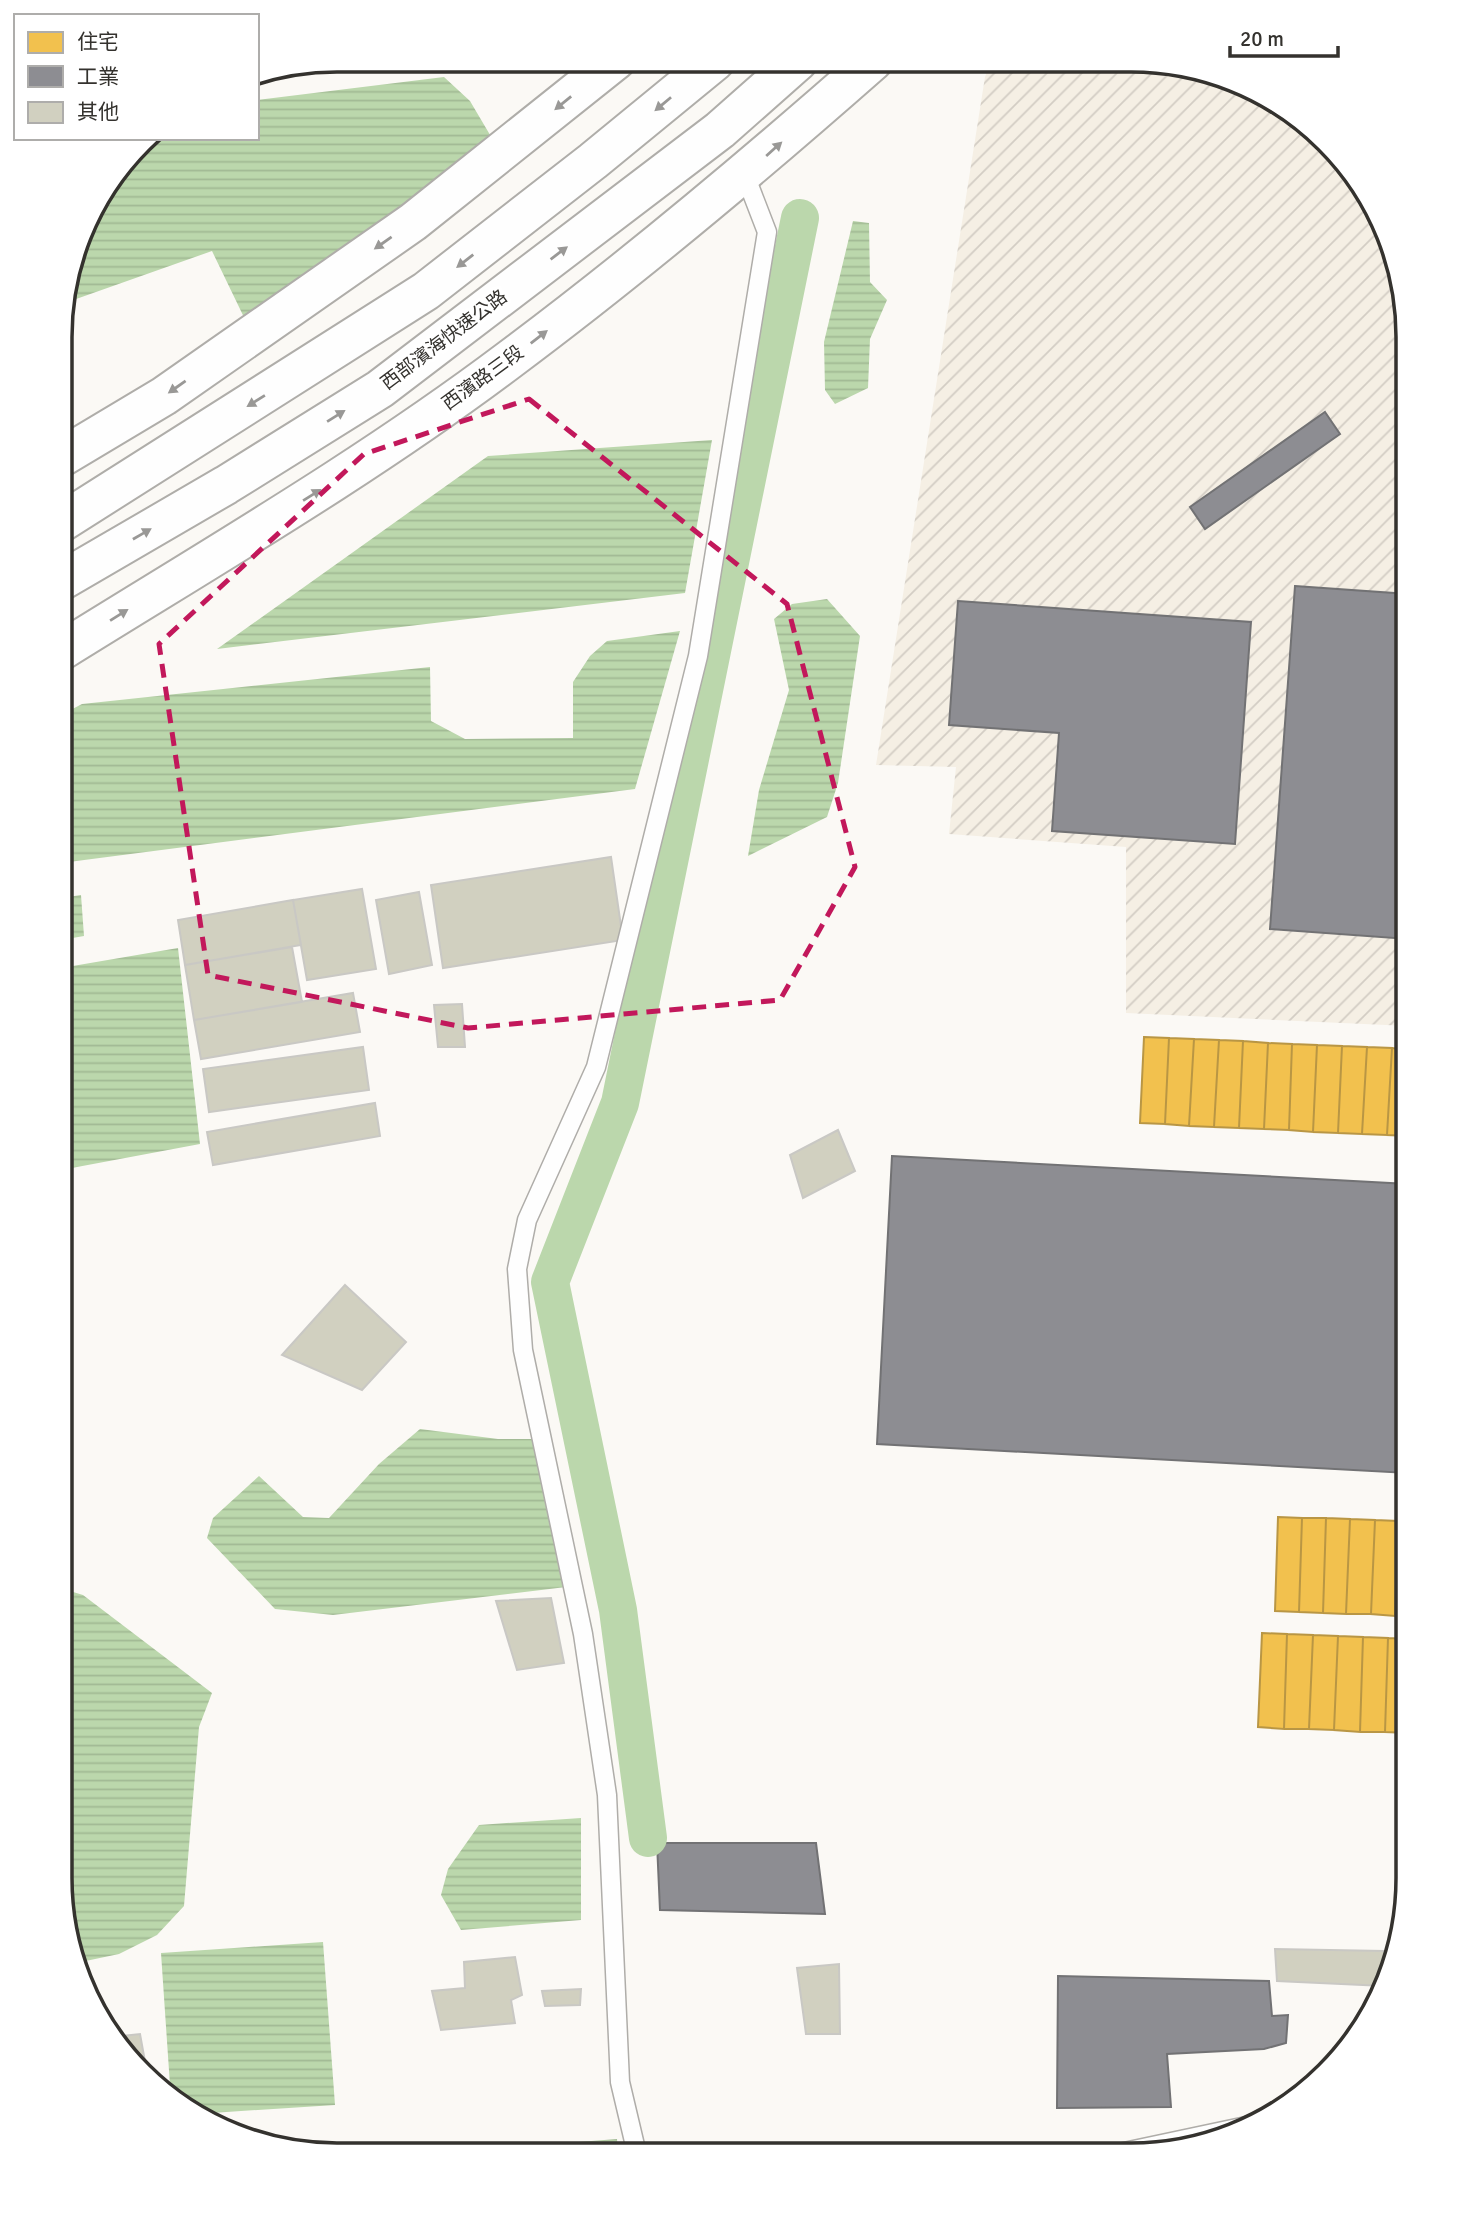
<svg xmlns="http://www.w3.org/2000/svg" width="1468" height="2215" font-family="Signika,'Noto Sans TC',sans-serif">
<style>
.industrial{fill:url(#industrial-furrows)}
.water{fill:url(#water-rules)}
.homes{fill:#f2c14e;stroke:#b99644;stroke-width:2}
.industry{fill:#8d8d92;stroke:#727274;stroke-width:2}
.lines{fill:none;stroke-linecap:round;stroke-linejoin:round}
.canal{stroke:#bbd7ac;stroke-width:38}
.building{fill:#d1d0c0;stroke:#c9c8c4;stroke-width:2}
.service-casing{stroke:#afada9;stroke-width:21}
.tertiary-casing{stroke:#afada9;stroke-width:42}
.trunk-casing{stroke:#afada9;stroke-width:42}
.service{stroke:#fefefe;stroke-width:18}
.tertiary{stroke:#fefefe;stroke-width:38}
.trunk{stroke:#fefefe;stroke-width:38}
.oneway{fill:#999896}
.marked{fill:none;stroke:#c2185b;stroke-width:5;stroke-dasharray:14 9;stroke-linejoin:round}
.labels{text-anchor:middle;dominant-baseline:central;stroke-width:7;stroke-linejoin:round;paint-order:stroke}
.street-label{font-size:19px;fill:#34322e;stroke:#fff}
.rim{fill:none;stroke:#34322e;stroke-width:3.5}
</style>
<defs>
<pattern id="industrial-furrows" width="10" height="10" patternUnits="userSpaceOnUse" patternTransform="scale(1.75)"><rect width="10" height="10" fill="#f5efe4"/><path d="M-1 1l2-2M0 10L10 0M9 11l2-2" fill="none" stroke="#d3cdc4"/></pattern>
<pattern id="water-rules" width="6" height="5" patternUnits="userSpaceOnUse" patternTransform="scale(1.75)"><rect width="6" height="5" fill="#bbd7ac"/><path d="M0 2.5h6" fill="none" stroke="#a1b994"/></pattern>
</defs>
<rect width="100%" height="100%" fill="#fbf9f5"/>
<!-- industrial -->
<path class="industrial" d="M 991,61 L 1168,62 L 1238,81 L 1300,117 L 1351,168 L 1387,230 L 1408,337 L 1408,1026 L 1126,1013 L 1126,847 L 949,834 L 956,767 L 876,765 L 985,77 Z"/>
<!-- water -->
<path class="water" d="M 444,77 L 470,101 L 496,145 L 253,336 L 212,251 L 62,304 L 96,198 L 146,138 L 257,138 L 257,100 Z
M 853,221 L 869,223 L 870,282 L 887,300 L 870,339 L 868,388 L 835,404 L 825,390 L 824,342 Z
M 712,440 L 685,593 L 217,649 L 488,456 Z
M 827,599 L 860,636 L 838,783 L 827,817 L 748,856 L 759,790 L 789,690 L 774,619 L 792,604 Z
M 680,631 L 635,789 L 61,863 L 61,715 L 82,704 L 430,667 L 431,721 L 465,739 L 573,738 L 573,682 L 590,656 L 607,641 Z
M 81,895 L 84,936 L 61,940 L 61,898 Z
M 178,948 L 200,1144 L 61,1170 L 61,968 Z
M 420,1429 L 498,1439 L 533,1439 L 547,1462 L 566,1587 L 333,1615 L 275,1609 L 207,1538 L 213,1518 L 259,1476 L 303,1517 L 329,1518 L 379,1464 Z
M 60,1588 L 83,1595 L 212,1693 L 199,1727 L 184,1906 L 157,1935 L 119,1954 L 76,1963 L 60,1878 Z
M 581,1818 L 581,1920 L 461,1930 L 441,1895 L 448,1869 L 479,1825 Z
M 323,1942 L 335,2105 L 196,2114 L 171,2100 L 161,1953 Z
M 617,2139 L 618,2154 L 436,2154 L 436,2153 Z"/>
<!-- homes -->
<path class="homes" d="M 1144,1037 L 1169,1038 L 1165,1124 L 1140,1123 Z
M 1169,1038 L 1194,1039 L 1189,1126 L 1165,1124 Z
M 1194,1039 L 1219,1040 L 1214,1127 L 1189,1126 Z
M 1219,1040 L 1243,1041 L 1239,1128 L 1214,1127 Z
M 1243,1041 L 1268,1043 L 1264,1129 L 1239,1128 Z
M 1268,1043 L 1292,1044 L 1289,1130 L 1264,1129 Z
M 1292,1044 L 1317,1045 L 1313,1132 L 1289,1130 Z
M 1317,1045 L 1342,1046 L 1338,1133 L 1313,1132 Z
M 1342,1046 L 1367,1047 L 1362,1134 L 1338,1133 Z
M 1367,1047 L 1392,1048 L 1387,1135 L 1362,1134 Z
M 1392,1048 L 1408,1049 L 1408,1136 L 1387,1135 Z
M 1278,1517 L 1302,1518 L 1299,1612 L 1275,1611 Z
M 1302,1518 L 1326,1518 L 1323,1613 L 1299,1612 Z
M 1326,1518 L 1350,1519 L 1346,1614 L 1323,1613 Z
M 1350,1519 L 1375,1520 L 1371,1614 L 1346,1614 Z
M 1375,1520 L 1398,1521 L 1395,1616 L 1371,1614 Z
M 1398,1521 L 1408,1522 L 1408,1616 L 1395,1616 Z
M 1262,1633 L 1287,1634 L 1284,1729 L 1258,1727 Z
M 1287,1634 L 1313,1635 L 1309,1729 L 1284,1729 Z
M 1313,1635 L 1338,1636 L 1334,1730 L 1309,1729 Z
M 1338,1636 L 1363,1637 L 1360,1732 L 1334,1730 Z
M 1363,1637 L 1388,1638 L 1385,1732 L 1360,1732 Z
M 1388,1638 L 1408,1639 L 1408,1733 L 1385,1732 Z"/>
<!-- industry -->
<path class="industry" d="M 1325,412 L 1340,434 L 1205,529 L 1190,507 Z
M 1295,586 L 1408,594 L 1408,939 L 1270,929 Z
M 958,601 L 1251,622 L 1235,844 L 1052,831 L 1059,733 L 949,725 Z
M 892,1156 L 1408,1184 L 1408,1473 L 877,1444 Z
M 657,1843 L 816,1843 L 825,1914 L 660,1910 Z
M 1058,1976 L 1269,1981 L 1272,2016 L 1288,2015 L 1286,2043 L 1264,2049 L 1167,2054 L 1171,2107 L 1057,2108 Z"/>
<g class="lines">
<!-- canal -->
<path class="canal" d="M 648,1838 L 618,1610 L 550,1282 L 620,1103 L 800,218"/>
</g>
<!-- building -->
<path class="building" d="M 611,857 L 623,940 L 443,968 L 431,885 Z
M 362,889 L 376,969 L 307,980 L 293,900 Z
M 419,892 L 432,965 L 389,974 L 376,900 Z
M 293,900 L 301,945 L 185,965 L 178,920 Z
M 292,947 L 302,1002 L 194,1020 L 185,965 Z
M 353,993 L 360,1032 L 201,1059 L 194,1020 Z
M 462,1004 L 465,1047 L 438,1047 L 434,1005 Z
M 363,1047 L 369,1090 L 209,1112 L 203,1069 Z
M 375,1103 L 380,1136 L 213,1165 L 207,1132 Z
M 838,1130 L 855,1171 L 803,1198 L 790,1155 Z
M 345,1285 L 406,1342 L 362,1390 L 282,1355 Z
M 551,1598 L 564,1663 L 517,1670 L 496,1601 Z
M 1275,1949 L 1385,1951 L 1397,1952 L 1394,1968 L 1384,1986 L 1277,1981 Z
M 515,1957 L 522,1995 L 511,2000 L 515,2023 L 441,2030 L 432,1991 L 465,1988 L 464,1962 Z
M 839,1964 L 840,2034 L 806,2034 L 797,1968 Z
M 581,1989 L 580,2005 L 545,2006 L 542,1991 Z
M 140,2034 L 148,2078 L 117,2047 L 111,2037 Z"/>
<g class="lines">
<defs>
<path id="service" d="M 637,2154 L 620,2082 L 607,1795 L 583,1634 L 523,1350 L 517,1269 L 527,1220 L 596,1067 L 698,656 L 767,232 L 745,175
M 1110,2155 L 1256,2124"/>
<path id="tertiary" d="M 62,457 L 164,396 L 413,222 L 616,60
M 61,651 C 212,557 367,467 509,360 C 635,266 755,165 873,61"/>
<path id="trunk" d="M 62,522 L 426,291 L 593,161 L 715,61
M 61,581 L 226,485 L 380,389 L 720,130 L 798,61"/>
</defs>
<!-- service casing -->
<use href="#service" class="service-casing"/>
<!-- tertiary casing -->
<use href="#tertiary" class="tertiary-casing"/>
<!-- trunk casing -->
<use href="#trunk" class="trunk-casing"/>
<!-- service -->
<use href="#service" class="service"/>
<!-- tertiary -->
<use href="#tertiary" class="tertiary"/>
<!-- trunk -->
<use href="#trunk" class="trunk"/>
</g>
<!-- one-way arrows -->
<defs><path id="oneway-solid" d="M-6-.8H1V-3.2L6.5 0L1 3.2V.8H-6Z" transform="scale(1.75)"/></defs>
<g class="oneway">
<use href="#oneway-solid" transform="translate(563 103) rotate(141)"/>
<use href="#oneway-solid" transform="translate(663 104) rotate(140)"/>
<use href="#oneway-solid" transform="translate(774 149) rotate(-42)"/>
<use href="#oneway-solid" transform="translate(383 243) rotate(145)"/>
<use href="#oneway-solid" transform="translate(559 253) rotate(-37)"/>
<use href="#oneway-solid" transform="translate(465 261) rotate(142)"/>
<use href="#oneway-solid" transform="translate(539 337) rotate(-38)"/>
<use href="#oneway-solid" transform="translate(177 387) rotate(145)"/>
<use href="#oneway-solid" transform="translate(256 401) rotate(148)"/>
<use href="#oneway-solid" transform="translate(336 416) rotate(-32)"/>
<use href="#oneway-solid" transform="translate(312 495) rotate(-32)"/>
<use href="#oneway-solid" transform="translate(142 534) rotate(-30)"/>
<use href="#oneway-solid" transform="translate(119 615) rotate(-32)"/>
</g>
<!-- marked area -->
<path class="marked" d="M 529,399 L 787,604 L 855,867 L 780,1000 L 468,1028 L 208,975 L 159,644 L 364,454 Z"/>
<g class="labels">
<!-- street labels -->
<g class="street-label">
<text transform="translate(444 340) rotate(-37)">西部濱海快速公路</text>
<text transform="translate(483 378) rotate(-36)">西濱路三段</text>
</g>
</g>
<!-- crop -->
<path d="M0 0H1468V2215H0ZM337 72H1131A265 265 0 0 1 1396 337V1878A265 265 0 0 1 1131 2143H337A265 265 0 0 1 72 1878V337A265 265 0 0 1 337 72Z" fill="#fff" fill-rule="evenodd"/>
<path class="rim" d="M337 72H1131A265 265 0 0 1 1396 337V1878A265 265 0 0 1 1131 2143H337A265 265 0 0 1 72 1878V337A265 265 0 0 1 337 72Z"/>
<!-- legend -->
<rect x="14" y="14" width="245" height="126" fill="#ffffff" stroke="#aeadab" stroke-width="2"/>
<rect x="28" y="32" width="35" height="21" fill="#f2c14e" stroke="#aeadab" stroke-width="2"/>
<text x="77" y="49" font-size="21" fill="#34322e">住宅</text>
<rect x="28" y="66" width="35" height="21" fill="#8d8d92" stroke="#aeadab" stroke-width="2"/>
<text x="77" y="84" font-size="21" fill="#34322e">工業</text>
<rect x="28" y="102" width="35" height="21" fill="#d1d0c0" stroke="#aeadab" stroke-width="2"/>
<text x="77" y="119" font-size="21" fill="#34322e">其他</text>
<!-- scale -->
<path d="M1230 46v10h108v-10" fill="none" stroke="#34322e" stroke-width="3.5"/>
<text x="1240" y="46" font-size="21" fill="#34322e" stroke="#ffffff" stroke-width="5" paint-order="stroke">20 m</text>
</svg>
